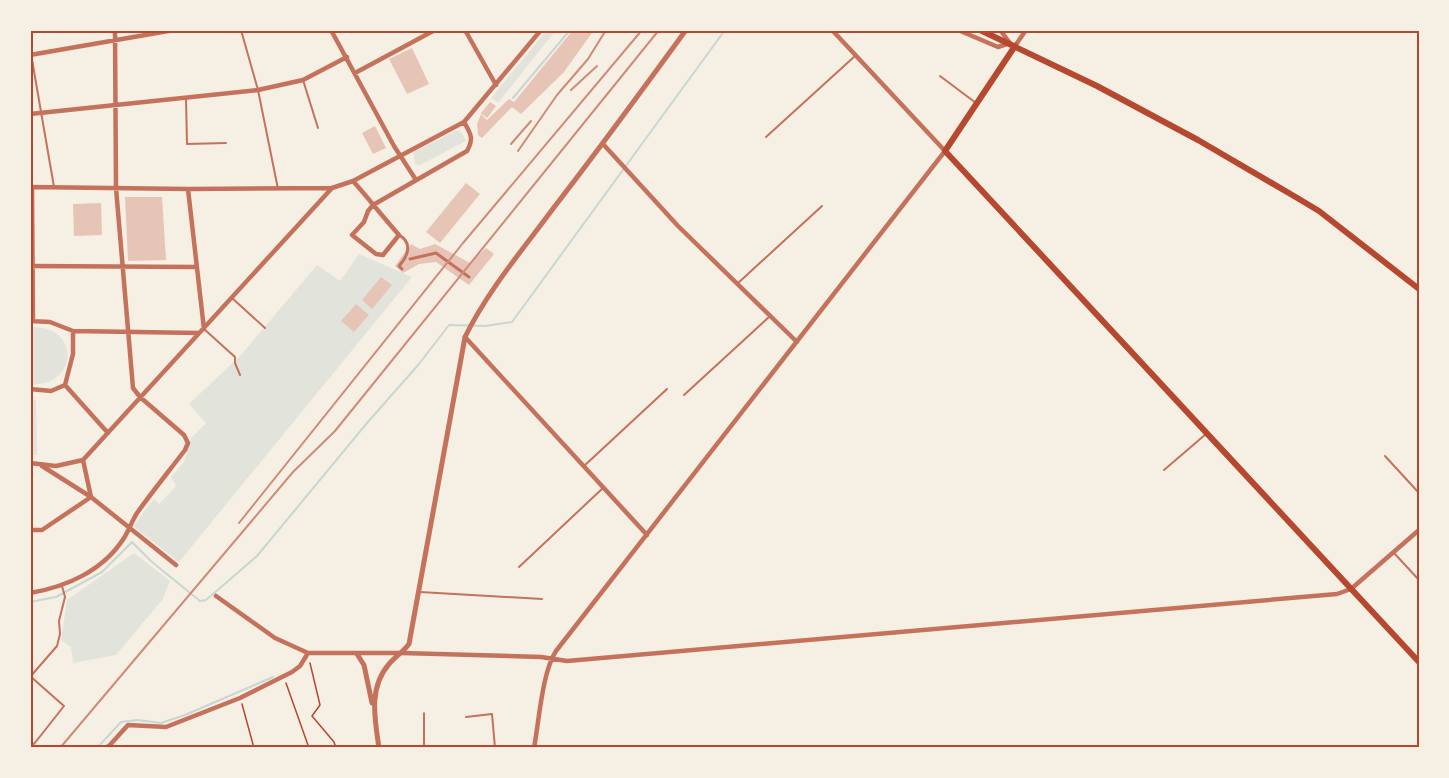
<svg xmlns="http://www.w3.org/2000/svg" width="1449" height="778" font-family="Karla,sans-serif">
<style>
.green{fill:#e2e4dc}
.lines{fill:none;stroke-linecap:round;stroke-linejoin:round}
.stream{stroke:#c9d6d2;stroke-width:2}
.building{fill:#e6c5b7}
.path{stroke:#b5482f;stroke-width:1.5}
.service{stroke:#c5725c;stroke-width:2}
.pedestrian{stroke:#c5725c;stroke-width:3}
.minor{stroke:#c5725c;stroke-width:4.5}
.tertiary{stroke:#c5725c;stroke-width:5}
.secondary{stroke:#b5482f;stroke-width:6}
.rail{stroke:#cf8b77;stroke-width:2}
.neatline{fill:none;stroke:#b5482f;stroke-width:2}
</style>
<rect width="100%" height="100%" fill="#f6efe4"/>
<!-- green -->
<path class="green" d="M 547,30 L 556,30 L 498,103 L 491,98 Z
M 455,131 L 459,131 L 463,135 L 466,141 L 420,165 L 415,164 L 413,152 Z
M 359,254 L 412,277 L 179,562 L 133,526 L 154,499 L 159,504 L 176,486 L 171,477 L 184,462 L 191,438 L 206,423 L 189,404 L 241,355 L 317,265 L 340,281 Z
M 30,327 C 84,325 76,389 30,384 Z
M 30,400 L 36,400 L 37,455 L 30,454 Z
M 134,553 L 170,581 L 163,599 L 116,655 L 73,663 L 71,647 L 61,640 L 67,600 Z"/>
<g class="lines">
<!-- stream -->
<path class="stream" d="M 513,98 L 570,30
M 30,602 L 56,597 L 102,572 L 132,542 L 152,562 L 200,601 L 206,600 L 257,556 L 367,423 L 419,364 L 449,325 L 485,326 L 512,322 L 725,30
M 74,748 L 75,748
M 97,748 L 121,722 L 138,720 L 161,723 L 185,715 L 273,677"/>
</g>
<!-- building -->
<path class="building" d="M 573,30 L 594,30 L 564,72 L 521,114 L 512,107 L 482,138 L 478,135 L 477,124 L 481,114 L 487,120 L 509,99 L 514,102 Z
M 412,48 L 429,84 L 407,94 L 389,59 Z
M 490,102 L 496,106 L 487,118 L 481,113 Z
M 375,126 L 386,148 L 373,154 L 362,133 Z
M 466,183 L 480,194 L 440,243 L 426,232 Z
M 125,197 L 162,197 L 166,260 L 128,261 Z
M 101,203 L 102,235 L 74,236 L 73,204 Z
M 411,244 L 420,249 L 435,244 L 470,263 L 486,248 L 494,254 L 469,285 L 436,262 L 419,264 L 403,273 L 395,266 Z
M 381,277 L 392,285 L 372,309 L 362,300 Z
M 356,304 L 369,315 L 354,332 L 341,321 Z"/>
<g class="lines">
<!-- path -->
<path class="path" d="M 310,663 L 320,705 L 312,716 L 334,742 L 336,748
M 286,683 L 309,748
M 242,704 L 254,748
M 424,748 L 424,713"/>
<!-- service -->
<path class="service" d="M 241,30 L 258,90 L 278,189
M 30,48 L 54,187
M 940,76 L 976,103
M 303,80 L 318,128
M 186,98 L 187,144 L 226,143
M 766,137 L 855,56
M 737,284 L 822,206
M 232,298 L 265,328
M 204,329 L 235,357 L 235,363 L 240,375
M 684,395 L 769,317
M 1385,456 L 1419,493
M 584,466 L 667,389
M 1164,470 L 1206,434
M 1394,553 L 1419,580
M 519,567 L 603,488
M 420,592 L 542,599
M 30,677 L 57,646 L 60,634 L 59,621 L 65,597 L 62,586
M 466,717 L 492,714 L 495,748
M 30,741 L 34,744 L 64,706 L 30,676"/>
<!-- pedestrian -->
<path class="pedestrian" d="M 399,235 C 413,243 408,256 399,266 L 402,269
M 410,259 L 436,253 L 469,277"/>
<!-- minor -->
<path class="minor" d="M 331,30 L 394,146 L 416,180
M 465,30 L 496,85
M 958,30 L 998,47 L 1010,43 L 1000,30
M 1015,46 L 1026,30
M 30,55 L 174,30
M 355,73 L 435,30
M 30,114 L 258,90 L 303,80 L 347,57
M 603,144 L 678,226 L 797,342
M 353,181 C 369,199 383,217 399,235 L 383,255 L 376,254 L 352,235 L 364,222 L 368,211 L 373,205 L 467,151 C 474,139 471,134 464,122
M 30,187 L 188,189 L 332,188 L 353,181 L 464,122 L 541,30
M 32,187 L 33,321
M 188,189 L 204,329
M 30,266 L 197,267
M 30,321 L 50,322 L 73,331 L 199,333
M 465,337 L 647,535
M 65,385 L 108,433
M 30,389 L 51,391 L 65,385 L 73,354 L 73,331
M 30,463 L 56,466 L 83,460 L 332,188
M 42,466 L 91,497 L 176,565
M 30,530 L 42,530 L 91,497 L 83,460
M 30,593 C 66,587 103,571 124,538 C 129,530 132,521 137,513 C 152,492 169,471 185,450 L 188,443 L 184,435 L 140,397 L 133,388 L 116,188 L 115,30
M 216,596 L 275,638 L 308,653 L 402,653 L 541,657 L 567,661 L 1337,594 L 1351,589 L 1419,530
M 104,748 L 109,746 L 128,725 L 166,727 L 240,698 L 292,672 L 300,666 L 308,653
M 534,748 C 539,722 542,672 556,651 L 945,151 L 832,30"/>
<!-- tertiary -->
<path class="tertiary" d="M 357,654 L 364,665 L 372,703
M 379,748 C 375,720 368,688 389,664 C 395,657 403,652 409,644 L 465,337 C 488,290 524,248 555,206 C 600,148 643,89 686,30"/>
<!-- secondary -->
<path class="secondary" d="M 980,30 L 1097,86 L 1198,140 L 1299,199 L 1319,211 L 1419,289
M 1015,46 L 945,151 L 1419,662"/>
<!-- rail -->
<path class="rail" d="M 571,90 L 597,66
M 511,144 L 531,121
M 518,151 L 557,95 L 588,59 L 606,30
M 239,523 L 463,243 L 642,30
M 60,748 L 293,472 L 335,431 L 659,30"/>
</g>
<!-- border -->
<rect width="1449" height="778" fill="none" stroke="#f6efe4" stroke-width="63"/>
<rect x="32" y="32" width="1386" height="714" class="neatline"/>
</svg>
